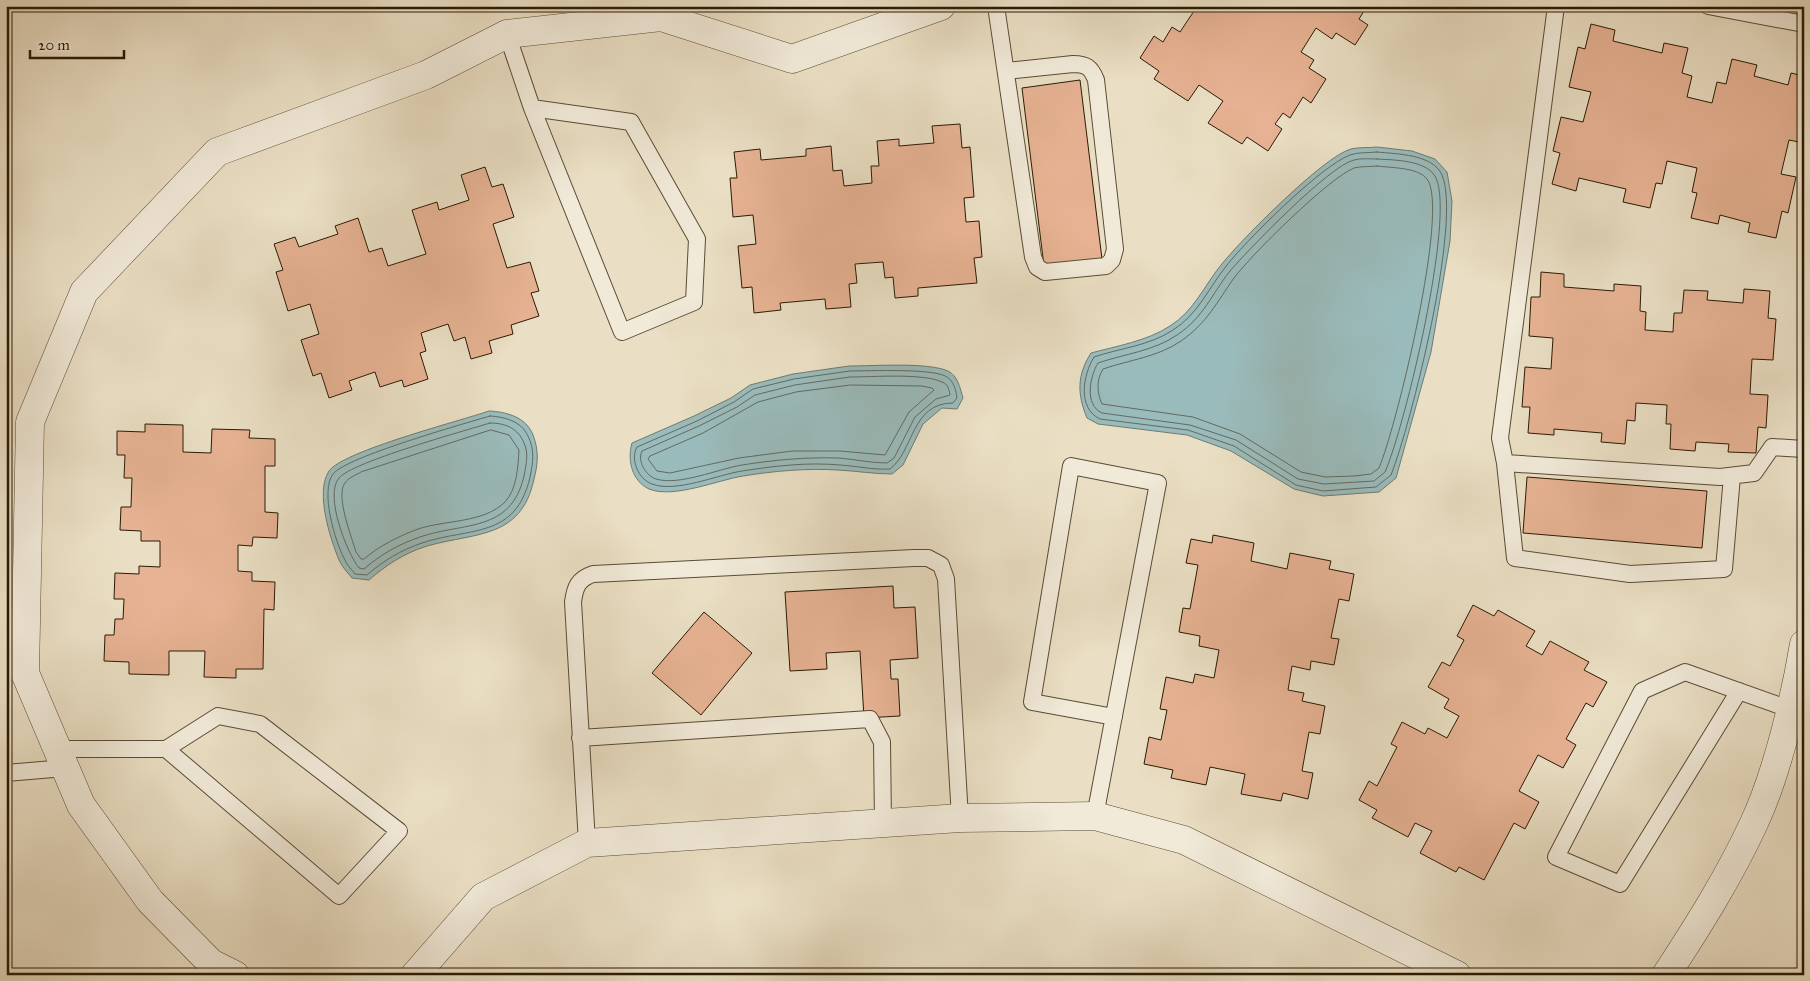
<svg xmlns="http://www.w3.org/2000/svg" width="1810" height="981" font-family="'IM FELL Great Primer',serif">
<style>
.water{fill:#9abbbb;stroke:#6d7b72}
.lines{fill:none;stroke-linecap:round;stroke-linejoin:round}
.shore{stroke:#626a60;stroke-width:1}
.building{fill:#e6b293;stroke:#2a1a04}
.service-casing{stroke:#5a4b34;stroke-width:18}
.minor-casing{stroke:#5a4b34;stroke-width:29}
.service{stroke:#f1ead9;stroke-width:16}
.minor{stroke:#f1ead9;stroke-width:28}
</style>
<rect width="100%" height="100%" fill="#eadfc4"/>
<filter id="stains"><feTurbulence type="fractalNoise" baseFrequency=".004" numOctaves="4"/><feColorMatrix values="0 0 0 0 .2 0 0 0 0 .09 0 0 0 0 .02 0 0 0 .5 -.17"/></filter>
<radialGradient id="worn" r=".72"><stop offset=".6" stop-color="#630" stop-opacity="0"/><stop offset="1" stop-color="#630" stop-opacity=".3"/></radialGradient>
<!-- water -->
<path class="water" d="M 1377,147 L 1412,151 L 1435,159 L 1447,172 L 1452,201 L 1450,241 L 1431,352 L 1396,478 L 1379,492 L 1323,496 L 1294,489 L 1231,451 L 1187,435 L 1098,424 L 1087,418 C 1077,394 1077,375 1091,353 C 1117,346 1147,341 1170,326 C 1194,311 1204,286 1221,265 C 1240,241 1324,156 1351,149 C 1359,147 1369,148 1377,147 Z
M 849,366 C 874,366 927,362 948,371 C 958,376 960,388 963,398 L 957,409 L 942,408 L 923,424 L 903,465 L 892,474 C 874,474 857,471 838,470 C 807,468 774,471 743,476 C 718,480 673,499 649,489 C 632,481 627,460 632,443 L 694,416 L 731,398 L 750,385 L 793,374 Z
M 489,411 C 507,412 526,417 533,435 C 539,450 538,464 534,479 C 521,541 472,532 424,547 C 403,554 385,566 369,580 L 352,578 C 348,573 342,567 339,560 C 330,538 315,492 329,471 C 343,451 460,421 489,411 Z"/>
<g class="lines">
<!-- shore -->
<path class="shore" d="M 1377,152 C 1396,154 1433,154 1442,175 C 1462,222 1411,424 1391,475 L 1376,487 L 1323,491 L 1296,485 L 1234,446 L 1188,430 L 1100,419 C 1077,408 1083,375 1094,357 C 1120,348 1149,346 1173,330 C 1197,315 1207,291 1224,269 C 1243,243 1322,165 1350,155 C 1358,152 1369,153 1377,152 Z
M 1377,159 C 1394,160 1428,160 1436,178 C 1455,219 1405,426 1385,472 L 1374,481 L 1324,484 L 1298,479 L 1236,440 L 1190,425 L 1102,413 C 1084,405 1090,376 1098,363 C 1124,354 1154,351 1177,335 C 1204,317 1211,295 1230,271 C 1249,249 1329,166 1354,160 C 1361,158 1370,159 1377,159 Z
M 1377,166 C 1391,168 1418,167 1427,179 C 1450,209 1396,428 1379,468 L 1371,474 L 1354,476 L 1325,477 L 1301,472 L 1240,434 L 1193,417 L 1102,404 C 1097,393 1096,380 1103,369 C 1129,360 1158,357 1181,341 C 1207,323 1217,302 1234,278 C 1252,254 1329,178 1354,168 C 1361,166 1370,167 1377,166 Z
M 850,371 C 869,371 934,368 947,377 C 954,382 956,390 957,398 L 953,403 C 911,403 914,451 890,469 C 873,470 857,466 840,465 C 808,462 774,466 742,471 C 717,475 676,493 652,484 C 638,479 630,459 637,447 L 697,421 L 734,402 L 753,389 L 794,379 Z
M 850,377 C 873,377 923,373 942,382 C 948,384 949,389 950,395 L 936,399 L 915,417 L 894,458 L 887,463 C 870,463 854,459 838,458 C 805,457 774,460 742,465 C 718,469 679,486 656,479 C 646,476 637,461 642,451 L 699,426 L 737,407 L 755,395 L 795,385 Z
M 851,385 L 922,386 L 932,388 L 934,390 L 909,412 L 885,455 L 840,451 L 792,451 L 739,458 L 670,473 L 657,471 L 648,459 L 650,456 L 703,433 L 758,402 L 796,392 Z
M 490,416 C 505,417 521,421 528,436 C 535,450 533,463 530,477 C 516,539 470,527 422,543 C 401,550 383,561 367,575 L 355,574 C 351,569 346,564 344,558 C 335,541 320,491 333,474 C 346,457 463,424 490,416 Z
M 490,423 C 505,423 518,428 524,443 C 529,453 526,465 524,476 C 511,533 463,522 420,537 C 399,544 380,555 364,569 L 359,568 C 347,553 324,495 339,478 C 352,462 464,431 490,423 Z
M 491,430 L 509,435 L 519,450 C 518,467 517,489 505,502 C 484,523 445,520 418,529 C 399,536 379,546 364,559 L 361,559 L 356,552 C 352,538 335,495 345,483 C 348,478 356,475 361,472 Z"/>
</g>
<!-- building -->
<path class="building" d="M 1367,6 L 1359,19 L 1368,25 L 1355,45 L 1336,33 L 1332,39 L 1316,28 L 1301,52 L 1314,60 L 1309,68 L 1326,79 L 1311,103 L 1303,97 L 1290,118 L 1283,113 L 1275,124 L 1282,129 L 1268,151 L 1247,137 L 1242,144 L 1208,123 L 1223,101 L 1199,85 L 1188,101 L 1154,79 L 1159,71 L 1140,58 L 1154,36 L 1163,42 L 1172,27 L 1180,32 L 1194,11 L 1187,6 Z
M 1591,24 L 1615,30 L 1613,41 L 1662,53 L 1664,43 L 1688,48 L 1682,73 L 1692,76 L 1687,97 L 1712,103 L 1717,82 L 1726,84 L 1732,59 L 1757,65 L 1754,76 L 1788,85 L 1791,73 L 1804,76 L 1804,143 L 1789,140 L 1781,174 L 1796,177 L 1788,213 L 1782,211 L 1776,238 L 1748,232 L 1750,223 L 1720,215 L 1718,224 L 1691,218 L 1697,193 L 1692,192 L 1697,168 L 1667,161 L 1662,184 L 1656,183 L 1650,208 L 1623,202 L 1626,189 L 1579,178 L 1576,191 L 1552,184 L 1560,153 L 1553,151 L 1561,117 L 1583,122 L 1591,92 L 1569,87 L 1578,47 L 1585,49 Z
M 1080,80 L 1102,259 L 1044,266 L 1022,88 Z
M 960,124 L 962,148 L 970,147 L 974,197 L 964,198 L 966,222 L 979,221 L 982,257 L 974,258 L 977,283 L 918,288 L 918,296 L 895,298 L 893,277 L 885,278 L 883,262 L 855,264 L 857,283 L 849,284 L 851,307 L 826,309 L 825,299 L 780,303 L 781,310 L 754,313 L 752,287 L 742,288 L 738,246 L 756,244 L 753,215 L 733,217 L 730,178 L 737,178 L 734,152 L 760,149 L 761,160 L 806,156 L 806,149 L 831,146 L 833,171 L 842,170 L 844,186 L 872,183 L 871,166 L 879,166 L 877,141 L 899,139 L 899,146 L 934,143 L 932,126 Z
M 485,167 L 492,187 L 503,184 L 514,217 L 493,224 L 507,268 L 530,262 L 539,291 L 531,293 L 539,316 L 511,325 L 513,334 L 489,341 L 492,353 L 471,359 L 465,337 L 454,341 L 448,324 L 421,333 L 426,351 L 420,353 L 428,379 L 404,387 L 402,380 L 380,387 L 375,372 L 349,381 L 352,390 L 329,398 L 321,373 L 313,376 L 301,340 L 319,334 L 310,304 L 288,311 L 276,272 L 283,270 L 274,244 L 295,237 L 299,247 L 338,234 L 335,226 L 358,218 L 369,252 L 382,248 L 388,266 L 426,254 L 412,210 L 437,202 L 439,210 L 469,200 L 461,175 Z
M 1541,272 L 1564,274 L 1564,287 L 1614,291 L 1614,284 L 1641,286 L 1640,311 L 1646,312 L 1645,330 L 1673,332 L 1674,313 L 1682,313 L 1684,290 L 1708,291 L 1707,300 L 1743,303 L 1744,289 L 1770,291 L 1768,318 L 1776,319 L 1773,360 L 1752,359 L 1750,394 L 1768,395 L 1766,428 L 1758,427 L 1756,453 L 1728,452 L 1729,444 L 1696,442 L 1695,451 L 1670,449 L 1671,424 L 1666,424 L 1667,405 L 1636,403 L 1635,421 L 1627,420 L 1625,444 L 1601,442 L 1602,433 L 1554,429 L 1554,435 L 1528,433 L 1530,407 L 1522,407 L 1525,367 L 1551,369 L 1553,338 L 1529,336 L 1531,297 L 1540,297 Z
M 145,424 L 183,425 L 183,452 L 211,453 L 212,429 L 250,430 L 249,438 L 275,439 L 275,466 L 265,466 L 265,512 L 278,513 L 277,538 L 253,537 L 252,546 L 238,545 L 238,571 L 252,572 L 252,581 L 275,582 L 274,610 L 264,609 L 263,669 L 236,669 L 236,678 L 204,677 L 205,651 L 169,651 L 169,675 L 129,674 L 129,662 L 104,661 L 105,635 L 114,635 L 115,619 L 123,619 L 124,599 L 114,599 L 115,573 L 139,574 L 139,566 L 160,567 L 160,541 L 141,541 L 141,531 L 120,530 L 121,507 L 131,507 L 132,478 L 124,478 L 125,455 L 117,455 L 117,431 L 145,432 Z
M 1527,477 L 1707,491 L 1702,548 L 1523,533 Z
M 1213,535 L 1254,543 L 1251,561 L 1287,569 L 1290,553 L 1331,561 L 1329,569 L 1354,574 L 1349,601 L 1339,599 L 1331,638 L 1339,639 L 1334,665 L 1311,661 L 1310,670 L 1292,666 L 1288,690 L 1304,693 L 1302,701 L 1325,706 L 1320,734 L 1309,732 L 1302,771 L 1313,773 L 1308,799 L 1283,793 L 1281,801 L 1241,794 L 1245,774 L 1210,767 L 1206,785 L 1171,778 L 1173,770 L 1144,764 L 1149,737 L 1161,740 L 1167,710 L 1160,709 L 1166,677 L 1193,683 L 1195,674 L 1214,678 L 1219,650 L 1199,646 L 1200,636 L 1179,632 L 1183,608 L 1190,609 L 1198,565 L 1186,563 L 1191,539 L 1212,543 Z
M 893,586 L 894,608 L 915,607 L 918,658 L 890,660 L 891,679 L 898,679 L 900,716 L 864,718 L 860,651 L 826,653 L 827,669 L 790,671 L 785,592 Z
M 1473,605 L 1494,616 L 1498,610 L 1535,631 L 1526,646 L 1542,655 L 1550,641 L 1589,662 L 1584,670 L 1607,682 L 1593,707 L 1586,703 L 1566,739 L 1576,745 L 1563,768 L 1538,755 L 1519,791 L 1539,802 L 1525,829 L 1514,823 L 1484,880 L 1459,867 L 1456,872 L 1420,853 L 1432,831 L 1415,823 L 1408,837 L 1372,818 L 1377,810 L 1359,800 L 1369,781 L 1377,786 L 1397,747 L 1391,744 L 1402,722 L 1425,734 L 1428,728 L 1447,738 L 1459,716 L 1444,708 L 1449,699 L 1428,687 L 1442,662 L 1450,666 L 1464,640 L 1457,636 Z
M 704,612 L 752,653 L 701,715 L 652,673 Z"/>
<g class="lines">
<defs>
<path id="service" d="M 996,6 L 1033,257 L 1037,267 L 1045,272 L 1106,266 L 1112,260 L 1115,249 L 1096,80 C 1091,67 1086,64 1073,64 L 1006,71
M 1556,6 L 1500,438 L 1505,463 L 1720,477 L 1754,473 L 1772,447 L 1804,449
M 1708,6 L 1804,24
M 507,34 L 532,108 L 622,332 L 694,302 L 697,239 L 631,122 L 532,108
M 1505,463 L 1515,558 L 1630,574 L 1724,569 L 1732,476
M 1739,691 L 1620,884 L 1556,857 L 1642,691 L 1685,672 L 1789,709
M 580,738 L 870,719 L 882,742 L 883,823
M 57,749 L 166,749 L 339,896 L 399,831 L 260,724 L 218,716 L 166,749
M 6,773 L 65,768
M 1095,816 L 1158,483 L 1071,466 L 1032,702 L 1114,717
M 587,843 L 573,602 C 575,587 578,579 593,574 L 914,558 L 928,558 L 941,565 L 946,579 L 960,818"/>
<path id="minor" d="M 235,975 L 211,963 L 150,901 L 81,805 L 25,673 L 30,422 L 84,292 L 217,152 L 426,75 L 507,34 L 661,17 L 792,59 L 941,6
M 415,975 L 483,897 L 587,843 L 960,818 L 1095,816 L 1184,840 L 1457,975
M 1666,975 C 1698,926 1729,877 1754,823 C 1777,774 1795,698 1804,644"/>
</defs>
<!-- service casing -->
<use href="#service" class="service-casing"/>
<!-- minor casing -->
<use href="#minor" class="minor-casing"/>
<!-- service -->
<use href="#service" class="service"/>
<!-- minor -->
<use href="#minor" class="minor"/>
</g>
<!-- margin -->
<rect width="1810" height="981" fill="none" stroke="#eadfc4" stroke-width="25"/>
<rect x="8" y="8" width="1795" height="966" fill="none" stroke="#2a1a04" stroke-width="2.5"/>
<rect x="12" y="12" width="1785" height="956" fill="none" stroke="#2a1a04"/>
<!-- scale -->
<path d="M30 50v8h94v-8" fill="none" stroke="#2a1a04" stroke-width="2.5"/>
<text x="38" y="50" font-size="15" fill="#2a1a04" stroke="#f1ead9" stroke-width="4" paint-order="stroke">20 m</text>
<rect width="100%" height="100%" filter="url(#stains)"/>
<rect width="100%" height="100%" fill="url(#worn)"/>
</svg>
